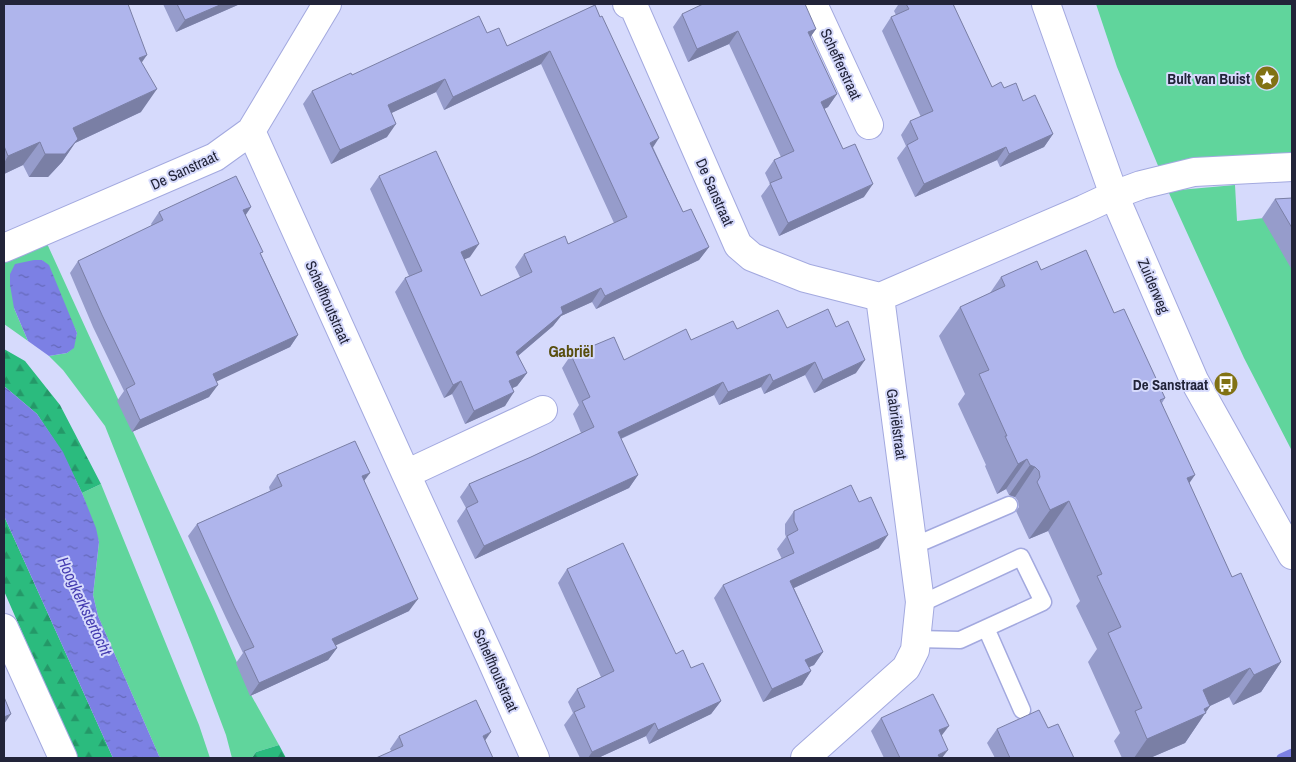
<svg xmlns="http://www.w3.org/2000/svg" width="1296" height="762" font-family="'Archivo Narrow',sans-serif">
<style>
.green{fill:#60d59c}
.forest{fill:url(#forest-firs)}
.water{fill:url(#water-ripples)}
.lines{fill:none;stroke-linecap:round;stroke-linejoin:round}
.stream{stroke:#7c80e4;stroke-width:9}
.service-casing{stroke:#a3a9df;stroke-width:19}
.minor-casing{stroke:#a3a9df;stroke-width:30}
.tertiary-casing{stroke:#a3a9df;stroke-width:30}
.service{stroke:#fff;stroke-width:16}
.minor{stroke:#fff;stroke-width:28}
.tertiary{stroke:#fff;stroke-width:28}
.wall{fill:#969ccb}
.shaded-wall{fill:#7a7fa5}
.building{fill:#afb5ec;stroke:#7a7fa5}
.labels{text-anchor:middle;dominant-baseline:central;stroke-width:4;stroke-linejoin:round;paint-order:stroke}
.street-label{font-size:15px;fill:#222439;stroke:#d6dafc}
.poi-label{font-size:15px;font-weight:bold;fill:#222439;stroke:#d6dafc;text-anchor:end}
.neighbourhood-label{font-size:16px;font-weight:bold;fill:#584e0e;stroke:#d6dafc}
.water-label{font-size:16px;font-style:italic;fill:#453cb1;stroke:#d6dafc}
</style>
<defs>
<pattern id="forest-firs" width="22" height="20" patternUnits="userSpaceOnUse" patternTransform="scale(1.25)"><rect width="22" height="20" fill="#2bbb7e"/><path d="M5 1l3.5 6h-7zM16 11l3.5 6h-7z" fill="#249868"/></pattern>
<pattern id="water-ripples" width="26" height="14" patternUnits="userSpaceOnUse" patternTransform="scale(1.25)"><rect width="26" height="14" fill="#7c80e4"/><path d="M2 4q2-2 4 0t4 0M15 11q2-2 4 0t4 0" fill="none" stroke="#6569ba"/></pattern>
</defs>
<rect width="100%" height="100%" fill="#d6dafc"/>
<!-- green -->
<path class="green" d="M 1096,4 L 1292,4 L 1292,156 L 1159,168 L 1117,67 Z
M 1235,185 L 1237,221 L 1264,218 L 1292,268 L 1292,451 L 1244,358 L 1168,191 Z
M 44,237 L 214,609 L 251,695 L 279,745 L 256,752 L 252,758 L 232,758 L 226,735 L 192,645 L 105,426 L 63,370 L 49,356 L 67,353 L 73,348 L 77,333 L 42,260 L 14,308 L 28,341 L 4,324 L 4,255 Z
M 101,484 L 199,725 L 210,758 L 162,758 L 159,756 L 98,616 L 93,595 L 99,542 L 82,493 Z"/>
<!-- forest -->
<path class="forest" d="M 4,349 L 25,361 L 60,405 L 101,484 L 82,493 L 62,452 L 37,414 L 4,386 Z
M 4,516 L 113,758 L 77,758 L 4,591 Z
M 279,745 L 286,758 L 252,758 L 256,752 Z"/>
<!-- water -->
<path class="water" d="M 34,260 L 42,260 L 49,265 L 77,333 L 74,348 L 67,353 L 49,356 L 28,341 L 14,308 L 10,285 L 10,274 L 15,264 Z
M 4,386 L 37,414 L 63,452 L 82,493 L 96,528 L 99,542 L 93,595 L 98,616 L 159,756 L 162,758 L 113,758 L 4,516 Z"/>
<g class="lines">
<!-- stream -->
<path class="stream" d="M 1281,758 L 1292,753"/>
<defs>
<path id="service" d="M 913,543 L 925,541 L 1009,505
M 986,628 L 1022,710
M 917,639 L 960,640 L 1043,602 L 1021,557 L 931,599 L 920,602"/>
<path id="minor" d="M 627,4 L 633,5 L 738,245 L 752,257 L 805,278 L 880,297
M 813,4 L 869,125
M 251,131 L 406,474 L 491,659 L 535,758
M 4,248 L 215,157 L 251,131 L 327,4
M 406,474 L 543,410
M 4,628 L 63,758
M 805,758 L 906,668 L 915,650 L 920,602 L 880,297 L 1084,209 L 1114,195 L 1141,185 L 1194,172 L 1292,167"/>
<path id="tertiary" d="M 1046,4 L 1114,195 L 1194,380 L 1292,555"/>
</defs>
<!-- service casing -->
<use href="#service" class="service-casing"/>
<!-- minor casing -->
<use href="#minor" class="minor-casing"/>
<!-- tertiary casing -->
<use href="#tertiary" class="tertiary-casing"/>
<!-- service -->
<use href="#service" class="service"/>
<!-- minor -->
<use href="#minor" class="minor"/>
<!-- tertiary -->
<use href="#tertiary" class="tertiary"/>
</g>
<!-- wall -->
<path class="wall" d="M 4,4 L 142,63 L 141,112 L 75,143 L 62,162 L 48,177 L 29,177 L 23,165 L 4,174 Z
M 163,4 L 240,4 L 176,32 Z
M 897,4 L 953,4 L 992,87 L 1004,88 L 1023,101 L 1053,134 L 1044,147 L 1000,167 L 997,160 L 915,197 L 897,158 L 906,146 L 901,135 L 910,121 L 921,117 L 882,31 L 891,17 L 896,15 L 894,11 L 898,5 Z
M 595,5 L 653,147 L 683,212 L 709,247 L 699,260 L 596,309 L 592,302 L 561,316 L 553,326 L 518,356 L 527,373 L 517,386 L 512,388 L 505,406 L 465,424 L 452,394 L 444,398 L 395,292 L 405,278 L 409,276 L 370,189 L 379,176 L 470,257 L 464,259 L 481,296 L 520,277 L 515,267 L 524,254 L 568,244 L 614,223 L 541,64 L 444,110 L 436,92 L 391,113 L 387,137 L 331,164 L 303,104 L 312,91 L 352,75 L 487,33 L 507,46 Z
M 682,14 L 816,29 L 810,37 L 837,94 L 828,107 L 824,109 L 864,197 L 779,236 L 761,196 L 770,184 L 765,173 L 774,160 L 781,157 L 729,44 L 688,62 L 673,27 Z
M 1292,198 L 1292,270 L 1262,218 L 1275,199 Z
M 251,207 L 245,215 L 261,254 L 298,335 L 290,347 L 216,381 L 209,397 L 132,432 L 117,401 L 124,391 L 93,327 L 70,273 L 78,261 L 152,226 L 151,224 L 159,212 Z
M 1041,270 L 1114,313 L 1165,398 L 1162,403 L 1189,483 L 1232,577 L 1281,662 L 1261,692 L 1233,705 L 1229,697 L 1210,706 L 1185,743 L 1150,758 L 1122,758 L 1114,741 L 1120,733 L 1088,662 L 1097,649 L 1076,606 L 1080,601 L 1048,531 L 1029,539 L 1016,511 L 1019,507 L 1018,501 L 1015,497 L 1009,495 L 1006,489 L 997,494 L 985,466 L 986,465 L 958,404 L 965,394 L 939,336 L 960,307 L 990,293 L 1001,277 Z
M 787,328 L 856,373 L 814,393 L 805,375 L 764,394 L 761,387 L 719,405 L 714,395 L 621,439 L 638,475 L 629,488 L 475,559 L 457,521 L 466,508 L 460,497 L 469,484 L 531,457 L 581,433 L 573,414 L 579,405 L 562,368 L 571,355 L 624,360 L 691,340 L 737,329 Z
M 277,475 L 364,481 L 409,611 L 335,645 L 337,648 L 328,660 L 250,696 L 236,663 L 243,653 L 226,618 L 188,536 L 197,524 L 270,491 L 269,487 Z
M 794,511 L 879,548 L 794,588 L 823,652 L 814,665 L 809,667 L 811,671 L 802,685 L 763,702 L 714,598 L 723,585 L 782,559 L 777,549 L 786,537 L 785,534 L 785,524 Z
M 567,569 L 676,654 L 691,668 L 721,701 L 711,714 L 649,744 L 646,736 L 598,758 L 580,758 L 564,725 L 573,713 L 568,702 L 577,689 L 601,677 L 558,583 Z
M 881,718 L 941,736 L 942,758 L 884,758 L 871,731 Z
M 1048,728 L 1074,758 L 995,758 L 987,743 L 997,729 Z
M 399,736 L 485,740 L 391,751 L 390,749 Z"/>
<!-- shaded-wall -->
<path class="shaded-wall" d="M 222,4 L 240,4 L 176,32 L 185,20 Z
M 816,29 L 807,42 L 808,32 Z
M 738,31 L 729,44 L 688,62 L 697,49 Z
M 550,51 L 541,64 L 444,110 L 453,97 Z
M 147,55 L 131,78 L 139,58 Z
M 445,79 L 436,92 L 379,119 L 388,105 Z
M 157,89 L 141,112 L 75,143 L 62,162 L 48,177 L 29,177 L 45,154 L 73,128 Z
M 837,94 L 828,107 L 812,115 L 821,102 Z
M 396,124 L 387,137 L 331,164 L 340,150 Z
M 1053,134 L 1044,147 L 1000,167 L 1009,154 Z
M 659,138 L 650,152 L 650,143 Z
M 40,142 L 23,165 L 4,174 L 4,163 L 8,156 Z
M 1006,147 L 997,160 L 915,197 L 924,184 Z
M 873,184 L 864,197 L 779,236 L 788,223 Z
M 251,207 L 243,219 L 243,210 Z
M 479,244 L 470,257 L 452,265 L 461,252 Z
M 709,247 L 699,260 L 596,309 L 605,296 Z
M 601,288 L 592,302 L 561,316 L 553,326 L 507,365 L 516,352 L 561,307 Z
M 298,335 L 290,347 L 205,387 L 213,374 Z
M 865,360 L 856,373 L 814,393 L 823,380 Z
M 815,362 L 805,375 L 764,394 L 773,381 Z
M 527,373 L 517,386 L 500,394 L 509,381 Z
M 770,374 L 761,387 L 719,405 L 728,392 Z
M 461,381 L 452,394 L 444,398 L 453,385 Z
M 723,382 L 714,395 L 609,444 L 618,432 Z
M 218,385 L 209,397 L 132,432 L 140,420 Z
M 514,392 L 505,406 L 465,424 L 474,411 Z
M 1027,459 L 1006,489 L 997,494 L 1018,464 Z
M 1030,465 L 1035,467 L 1015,497 L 1009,495 Z
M 370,473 L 361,485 L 362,476 Z
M 638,475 L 629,488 L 475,559 L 484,546 Z
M 1195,475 L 1174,505 L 1187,478 Z
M 1069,501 L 1048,531 L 1029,539 L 1050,510 Z
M 888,535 L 879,548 L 781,594 L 790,581 Z
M 418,599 L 409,611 L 324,651 L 332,639 Z
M 337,648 L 328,660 L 250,696 L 259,683 Z
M 823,652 L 814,665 L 796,673 L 805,660 Z
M 1281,662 L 1261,692 L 1233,705 L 1254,675 Z
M 1250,668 L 1229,697 L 1182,719 L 1203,690 Z
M 811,671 L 802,685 L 763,702 L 772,689 Z
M 721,701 L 711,714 L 649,744 L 658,730 Z
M 1210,706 L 1185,743 L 1150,758 L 1134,758 L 1147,739 Z
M 11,714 L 4,724 L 4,717 Z
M 655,723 L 646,736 L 598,758 L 588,758 L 592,752 Z
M 949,726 L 939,739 L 939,730 Z
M 491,732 L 482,745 L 483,736 Z
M 948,750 L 942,758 L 936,758 L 938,755 Z"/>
<!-- building -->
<path class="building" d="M 4,4 L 128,4 L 147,55 L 139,58 L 157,89 L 73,128 L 78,139 L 65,154 L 45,154 L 40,142 L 8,156 L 4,146 Z
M 177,4 L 222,4 L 185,20 Z
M 703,4 L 805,4 L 816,29 L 808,32 L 837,94 L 821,102 L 843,149 L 855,144 L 873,184 L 788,223 L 770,183 L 782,178 L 774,160 L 794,151 L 738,31 L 697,49 L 682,14 Z
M 906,4 L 953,4 L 992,87 L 1001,82 L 1004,88 L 1016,83 L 1023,101 L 1035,95 L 1053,134 L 1009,154 L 1006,147 L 924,184 L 907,145 L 918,139 L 910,121 L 933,111 L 891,17 L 909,9 Z
M 595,5 L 600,17 L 602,16 L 659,138 L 650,143 L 683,212 L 691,209 L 709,247 L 605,296 L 601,288 L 561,307 L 563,313 L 516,352 L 527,373 L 509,381 L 514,392 L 474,411 L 461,381 L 453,385 L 405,278 L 422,271 L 379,176 L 436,151 L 479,244 L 461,252 L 481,296 L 532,272 L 524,254 L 565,236 L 568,244 L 627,217 L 550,51 L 453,97 L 445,79 L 388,105 L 396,124 L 340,150 L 312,91 L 351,73 L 352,75 L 479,16 L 487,33 L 499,28 L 507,46 Z
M 236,176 L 251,207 L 243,210 L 263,252 L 260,253 L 298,335 L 213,374 L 218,385 L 140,420 L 126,389 L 135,384 L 102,315 L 78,261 L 163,220 L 159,212 Z
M 1292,198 L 1292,228 L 1275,199 Z
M 1086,250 L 1114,313 L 1124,309 L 1165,398 L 1160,400 L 1195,475 L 1187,478 L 1232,577 L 1241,573 L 1281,662 L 1254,675 L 1250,668 L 1203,690 L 1210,706 L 1204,709 L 1206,713 L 1147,739 L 1135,711 L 1142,708 L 1108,633 L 1121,627 L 1097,576 L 1102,574 L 1069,501 L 1050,510 L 1037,482 L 1040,477 L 1039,471 L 1035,467 L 1030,465 L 1027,459 L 1018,464 L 1005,436 L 1007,436 L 979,374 L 989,370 L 960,307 L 1005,286 L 1001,277 L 1037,261 L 1041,270 Z
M 828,309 L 836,327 L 848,321 L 865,360 L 823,380 L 815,362 L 773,381 L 770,374 L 728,392 L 723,382 L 618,432 L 638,475 L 484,546 L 466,508 L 478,502 L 469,484 L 531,457 L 594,427 L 582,401 L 590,397 L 571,355 L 614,337 L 624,360 L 686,329 L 691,340 L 733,321 L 737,329 L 778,310 L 787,328 Z
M 355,441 L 370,473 L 362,476 L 418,599 L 332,639 L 337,648 L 259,683 L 244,651 L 254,647 L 234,606 L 197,524 L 282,486 L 277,475 Z
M 851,485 L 859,502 L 871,497 L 888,535 L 790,581 L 823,652 L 805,660 L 811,671 L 772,689 L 723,585 L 794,553 L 787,536 L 798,530 L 794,521 L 794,511 Z
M 623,543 L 676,654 L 683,650 L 691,668 L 703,663 L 721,701 L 658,730 L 655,723 L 592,752 L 574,712 L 585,707 L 577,689 L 614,671 L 567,569 Z
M 933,694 L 949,726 L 939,730 L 948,750 L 938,755 L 940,758 L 900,758 L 881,718 Z
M 4,697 L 11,714 L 4,717 Z
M 476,700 L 491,732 L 483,736 L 493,758 L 376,758 L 403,746 L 399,736 Z
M 1039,710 L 1048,728 L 1058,724 L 1074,758 L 1010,758 L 997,729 Z"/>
<!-- icons -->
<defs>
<symbol id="sight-disc" viewBox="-11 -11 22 22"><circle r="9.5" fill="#817214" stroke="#d6dafc"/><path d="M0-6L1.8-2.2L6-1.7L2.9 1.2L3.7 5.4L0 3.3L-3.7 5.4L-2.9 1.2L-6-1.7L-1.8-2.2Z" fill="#fff"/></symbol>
<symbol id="bus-disc" viewBox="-11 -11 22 22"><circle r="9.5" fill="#817214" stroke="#d6dafc"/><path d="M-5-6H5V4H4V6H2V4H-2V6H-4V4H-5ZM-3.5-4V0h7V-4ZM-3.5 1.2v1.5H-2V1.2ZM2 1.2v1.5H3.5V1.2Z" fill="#fff"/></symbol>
</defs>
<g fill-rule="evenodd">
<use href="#sight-disc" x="1253" y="64" width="28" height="28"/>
<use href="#bus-disc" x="1212" y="370" width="28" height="28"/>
</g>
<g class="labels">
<!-- street labels -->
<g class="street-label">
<text transform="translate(841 64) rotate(65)">Schefferstraat</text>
<text transform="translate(184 170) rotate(-25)">De Sanstraat</text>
<text transform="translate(715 192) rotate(66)">De Sanstraat</text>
<text transform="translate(1154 286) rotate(67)">Zuiderweg</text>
<text transform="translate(328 302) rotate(66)">Schelfhoutstraat</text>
<text transform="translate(897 424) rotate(82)">Gabriëlstraat</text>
<text transform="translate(496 670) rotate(66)">Schelfhoutstraat</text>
</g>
<!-- poi labels -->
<g class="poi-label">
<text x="1250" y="78">Bult van Buist</text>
<text x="1208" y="384">De Sanstraat</text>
</g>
<!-- neighbourhood labels -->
<g class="neighbourhood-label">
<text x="571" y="351">Gabriël</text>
</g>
<!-- water labels -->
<g class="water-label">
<text transform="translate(85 606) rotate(65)">Hoogkerkstertocht</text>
</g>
</g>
<!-- border -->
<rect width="1296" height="762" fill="none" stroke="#222439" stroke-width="10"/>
</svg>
